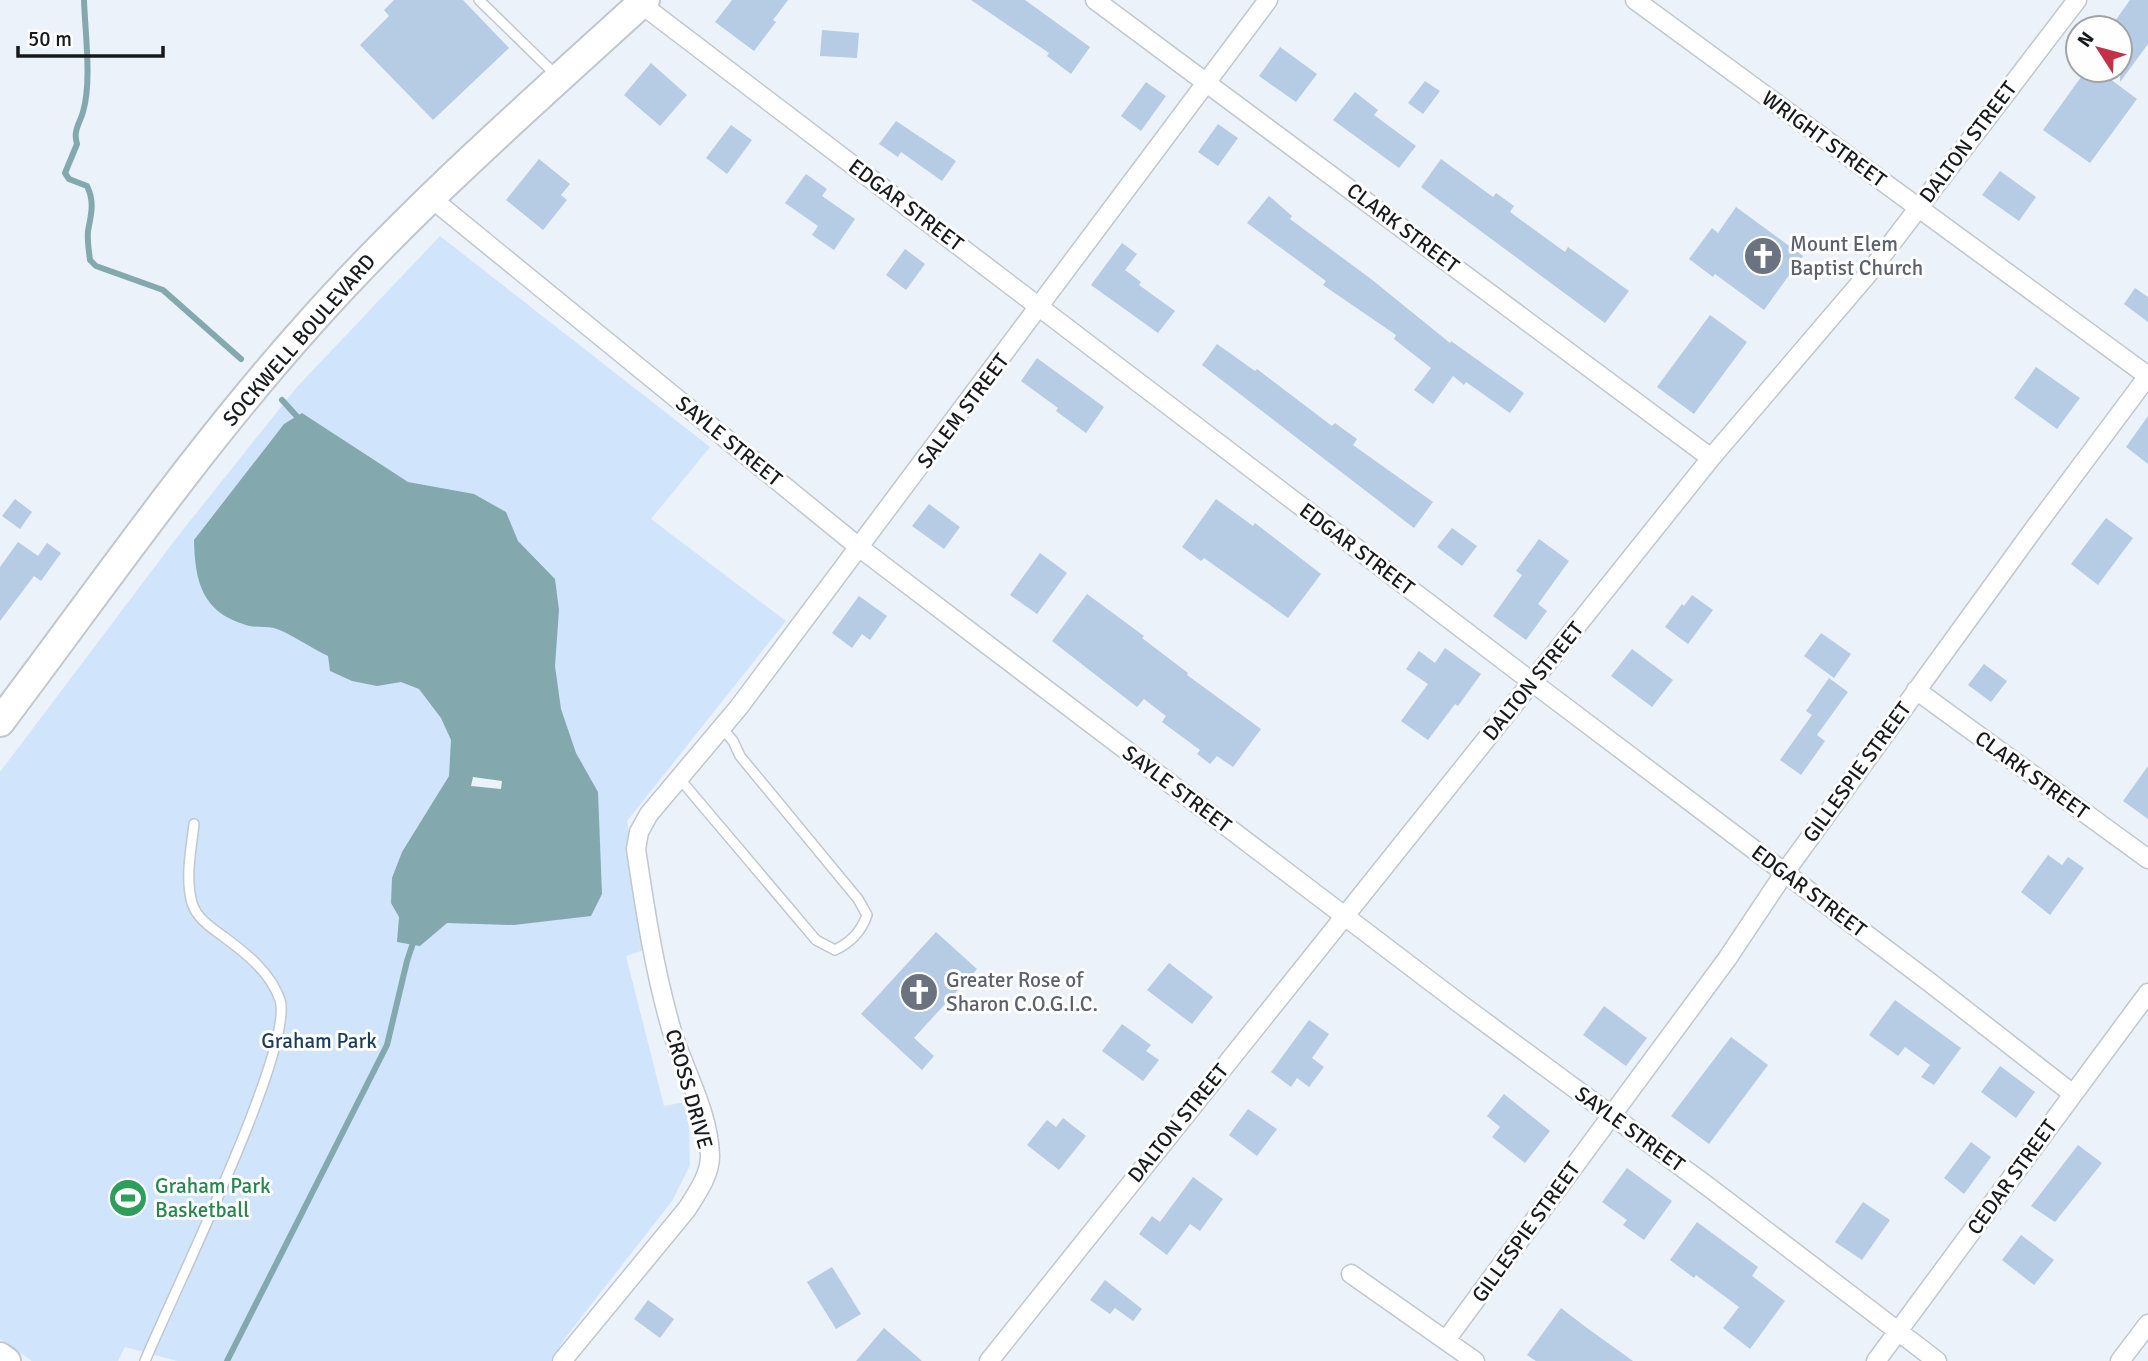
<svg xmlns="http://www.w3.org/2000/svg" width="2148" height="1361" font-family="Signika,sans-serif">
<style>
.green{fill:#d0e5fb}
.water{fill:#83a9ae}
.pier{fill:#ebf2f9}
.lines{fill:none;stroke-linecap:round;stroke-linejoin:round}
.stream{stroke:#83a9ae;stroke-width:6}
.building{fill:#b5cce4}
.lane-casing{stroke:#c0c7ce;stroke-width:12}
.street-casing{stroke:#c0c7ce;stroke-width:21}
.secondary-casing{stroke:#c0c7ce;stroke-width:30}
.primary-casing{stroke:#c0c7ce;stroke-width:32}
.lane{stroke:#fff;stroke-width:9}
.street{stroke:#fff;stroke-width:18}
.secondary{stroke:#fff;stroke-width:26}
.primary{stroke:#fff;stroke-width:28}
.labels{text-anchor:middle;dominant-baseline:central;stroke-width:6;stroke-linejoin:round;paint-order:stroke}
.street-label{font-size:21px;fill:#171a1c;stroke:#fefefe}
.worship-label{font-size:21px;fill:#5b616d;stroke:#fefefe;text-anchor:start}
.park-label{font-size:21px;fill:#1a3d5f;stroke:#fefefe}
.leisure-label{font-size:21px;fill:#27864d;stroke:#fefefe;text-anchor:start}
</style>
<rect width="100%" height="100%" fill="#ebf2f9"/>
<!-- green -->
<path class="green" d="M 440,236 L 710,447 L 651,519 L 786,621 L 627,821 L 647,949 L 626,956 L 664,1106 L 685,1102 L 689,1127 L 690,1165 L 672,1201 L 565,1338 L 551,1361 L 177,1361 L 125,1347 L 118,1361 L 32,1361 L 0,1339 L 0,772 L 178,536 L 296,388 Z"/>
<!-- water -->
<path class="water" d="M 302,413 L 408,482 L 474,494 L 506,512 L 518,541 L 555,579 L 559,610 L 555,666 L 561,709 L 576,753 L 598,792 L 602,894 L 591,916 L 514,925 L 447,923 L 420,946 L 397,942 L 399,917 L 391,903 L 392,878 L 402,852 L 449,776 L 451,740 L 441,718 L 419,689 L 401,682 L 377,686 L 352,681 L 330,671 L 328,656 C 311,648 290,633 274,628 C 265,626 255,628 246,625 C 202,612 195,582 194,540 L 284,424 Z"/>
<!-- pier -->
<path class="pier" d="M 473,777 L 502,781 L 501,789 L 471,786 Z"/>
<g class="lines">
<!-- stream -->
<path class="stream" d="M 84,0 C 85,32 92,81 83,112 C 79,125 73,131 77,144 L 65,173 L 69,179 L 87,186 C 95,202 91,215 88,231 C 87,240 89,251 90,260 L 96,266 L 163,290 L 241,359
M 282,400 L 302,422
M 227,1361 L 387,1045 L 407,961 L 414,940"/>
</g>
<!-- building -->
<path class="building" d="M 394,0 L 463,0 L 509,48 L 433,120 L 360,45 L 389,16 L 384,10 Z
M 732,0 L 788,0 L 773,20 L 776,22 L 754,51 L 715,22 Z
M 971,0 L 1025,0 L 1090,47 L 1071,74 L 1047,56 L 1049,53 Z
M 2130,0 L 2148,0 L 2148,44 L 2120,82 L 2120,28 L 2110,28 Z
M 822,30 L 859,33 L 857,58 L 820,56 Z
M 1280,47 L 1317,74 L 1296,102 L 1259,76 Z
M 651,63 L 687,95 L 660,126 L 624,95 Z
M 2086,70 L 2098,70 L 2137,99 L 2090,163 L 2043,130 Z
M 1425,81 L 1440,91 L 1423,114 L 1408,103 Z
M 1146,82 L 1166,96 L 1141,131 L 1121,116 Z
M 1355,92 L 1378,110 L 1374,115 L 1416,146 L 1399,168 L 1333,120 Z
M 896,121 L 956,161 L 942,181 L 901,152 L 898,157 L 879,144 Z
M 1218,124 L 1238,138 L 1218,166 L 1198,152 Z
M 731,125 L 752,140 L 727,174 L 706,158 Z
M 539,159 L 570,184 L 561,195 L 567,200 L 543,230 L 506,200 Z
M 1441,159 L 1493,197 L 1496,193 L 1514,206 L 1510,212 L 1565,252 L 1568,247 L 1629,291 L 1605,323 L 1421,187 Z
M 2000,171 L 2036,197 L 2019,221 L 1982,195 Z
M 806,174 L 827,189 L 822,196 L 855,219 L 834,250 L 812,235 L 818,226 L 785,203 Z
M 1269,196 L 1292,216 L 1290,219 L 1371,279 L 1450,343 L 1451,341 L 1524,393 L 1510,413 L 1466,382 L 1464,385 L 1453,376 L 1433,404 L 1414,390 L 1431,368 L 1394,339 L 1396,335 L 1323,285 L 1326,281 L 1247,223 Z
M 1736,207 L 1803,256 L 1764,310 L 1715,274 L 1713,277 L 1689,259 L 1712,228 L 1718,233 Z
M 1122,243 L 1137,254 L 1125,270 L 1141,282 L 1139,285 L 1175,311 L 1158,333 L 1091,285 Z
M 905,249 L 925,264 L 906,290 L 886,275 Z
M 2135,288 L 2148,297 L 2148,322 L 2124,304 Z
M 1710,315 L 1747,342 L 1694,414 L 1657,387 Z
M 1217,344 L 1255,371 L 1257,369 L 1332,426 L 1335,423 L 1357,439 L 1353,445 L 1433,502 L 1414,528 L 1202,365 Z
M 1037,358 L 1104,407 L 1086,433 L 1056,411 L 1058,408 L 1021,381 Z
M 2036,367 L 2080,398 L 2057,429 L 2014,398 Z
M 2148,416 L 2148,464 L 2126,447 Z
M 15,499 L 32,512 L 20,529 L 2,516 Z
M 1216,499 L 1253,526 L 1255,523 L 1321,574 L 1288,618 L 1204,558 L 1201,561 L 1182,547 Z
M 929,504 L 960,527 L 944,549 L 912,526 Z
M 2106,518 L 2133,538 L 2098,585 L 2071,564 Z
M 1452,528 L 1477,546 L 1462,566 L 1437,547 Z
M 1539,539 L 1569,561 L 1538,604 L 1547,611 L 1526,640 L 1493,616 L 1522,575 L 1516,571 Z
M 18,542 L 38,556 L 47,543 L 61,553 L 41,581 L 34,576 L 0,621 L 0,567 Z
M 1040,553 L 1067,573 L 1037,614 L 1010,595 Z
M 1087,594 L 1144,636 L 1142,638 L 1188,673 L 1187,675 L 1261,729 L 1233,767 L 1217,756 L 1210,764 L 1197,754 L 1200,750 L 1162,722 L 1166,716 L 1144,699 L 1137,707 L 1052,641 Z
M 1692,595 L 1713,610 L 1688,644 L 1665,627 L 1682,604 L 1684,606 Z
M 859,596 L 887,616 L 870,640 L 862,634 L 852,648 L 832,633 Z
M 1821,633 L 1851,654 L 1834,678 L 1804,656 Z
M 1445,648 L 1481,674 L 1458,706 L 1455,704 L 1428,740 L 1401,721 L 1428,684 L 1406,669 L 1419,651 L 1435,663 Z
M 1632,649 L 1673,680 L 1652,707 L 1611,676 Z
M 1984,664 L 2007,681 L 1991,702 L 1968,685 Z
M 1829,678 L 1848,692 L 1817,735 L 1825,741 L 1801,775 L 1780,760 L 1812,715 L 1806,711 Z
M 2148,766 L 2148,819 L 2123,801 Z
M 2048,855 L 2062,865 L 2068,857 L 2084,868 L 2050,915 L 2021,892 Z
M 936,932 L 977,969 L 914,1038 L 934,1056 L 922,1070 L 861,1014 Z
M 1169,963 L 1213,997 L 1192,1024 L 1147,990 Z
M 1895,1000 L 1961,1048 L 1934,1085 L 1921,1077 L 1930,1065 L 1905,1047 L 1898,1056 L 1869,1035 Z
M 1604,1006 L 1647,1038 L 1626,1066 L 1583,1035 Z
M 1309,1020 L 1329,1034 L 1312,1058 L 1324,1067 L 1309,1087 L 1297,1078 L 1291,1087 L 1271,1072 Z
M 1122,1024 L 1151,1045 L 1146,1051 L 1159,1060 L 1143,1081 L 1102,1051 Z
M 1731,1037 L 1768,1065 L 1709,1144 L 1671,1116 Z
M 2000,1066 L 2035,1092 L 2016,1118 L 1981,1092 Z
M 1504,1094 L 1550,1131 L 1525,1163 L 1492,1137 L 1500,1127 L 1487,1116 Z
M 1248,1109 L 1277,1129 L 1257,1156 L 1229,1135 Z
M 1063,1118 L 1086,1136 L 1059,1170 L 1027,1145 L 1047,1120 L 1056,1127 Z
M 1971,1142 L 1991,1157 L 1964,1194 L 1944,1178 Z
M 2078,1145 L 2102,1163 L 2055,1222 L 2031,1206 Z
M 1627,1168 L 1672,1201 L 1644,1240 L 1623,1225 L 1627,1220 L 1602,1202 Z
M 1193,1177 L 1223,1199 L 1200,1231 L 1190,1224 L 1167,1255 L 1139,1234 L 1152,1216 L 1160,1222 Z
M 1863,1202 L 1890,1220 L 1862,1260 L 1835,1242 Z
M 1697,1222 L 1758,1267 L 1752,1276 L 1785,1301 L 1750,1349 L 1723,1328 L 1739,1307 L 1696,1275 L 1694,1278 L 1670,1260 Z
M 2021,1235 L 2054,1260 L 2034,1285 L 2002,1260 Z
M 832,1267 L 861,1314 L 836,1329 L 807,1282 Z
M 1105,1280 L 1142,1309 L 1133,1321 L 1115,1308 L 1110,1314 L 1090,1300 Z
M 648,1300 L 674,1319 L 660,1338 L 634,1319 Z
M 1561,1308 L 1587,1328 L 1633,1361 L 1536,1361 L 1527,1355 Z
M 884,1328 L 922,1361 L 856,1361 Z"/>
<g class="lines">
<defs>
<path id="lane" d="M 479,0 L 558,77
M 679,778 L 816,940 L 835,950 C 851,942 861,932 867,915 L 858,899 L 740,756 L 733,741 L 722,728
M 145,1361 C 169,1302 295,1047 280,1000 C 271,973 246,953 224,937 C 212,928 197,919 192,903 C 185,877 191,851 194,824"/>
<path id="street" d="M 1095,0 L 1711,458
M 1635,0 L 2148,376
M 641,4 L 1532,682 L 1928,981 L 2073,1094
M 431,198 L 860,548 L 1463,1006 L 1710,1188 L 1937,1361
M 1916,690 L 2148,859
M 1351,1274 L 1475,1361
M 1446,1340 L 1727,959 L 1785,872 L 2036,526 L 2148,376
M 562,1361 L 687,1209 C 697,1193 710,1175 710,1156 C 709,1112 683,1069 671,1028 C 654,969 645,909 636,849 L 639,832 L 649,814 L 739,707 L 1268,0
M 989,1361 L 1711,458 L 1868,274 L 2077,0
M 1876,1361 L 2148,993
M 2120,1361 L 2148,1324"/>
<path id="secondary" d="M 0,1356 L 7,1361"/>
<path id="primary" d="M 0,722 C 101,588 197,449 309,324 C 412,208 530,105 645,0"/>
</defs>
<!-- lane casing -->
<use href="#lane" class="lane-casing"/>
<!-- street casing -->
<use href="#street" class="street-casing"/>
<!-- secondary casing -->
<use href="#secondary" class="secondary-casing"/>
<!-- primary casing -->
<use href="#primary" class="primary-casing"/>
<!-- lane -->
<use href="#lane" class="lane"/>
<!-- street -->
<use href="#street" class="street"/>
<!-- secondary -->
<use href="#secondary" class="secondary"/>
<!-- primary -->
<use href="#primary" class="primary"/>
</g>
<!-- icons -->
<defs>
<symbol id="church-disc" viewBox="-11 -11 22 22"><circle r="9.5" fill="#6b7280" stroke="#fefefe"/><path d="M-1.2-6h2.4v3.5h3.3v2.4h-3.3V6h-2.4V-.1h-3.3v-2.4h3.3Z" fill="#fff"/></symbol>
<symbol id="stadium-disc" viewBox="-11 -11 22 22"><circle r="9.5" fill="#2e9e5b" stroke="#fefefe"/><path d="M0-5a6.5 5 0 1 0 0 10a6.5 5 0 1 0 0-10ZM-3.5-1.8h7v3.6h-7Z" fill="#fff"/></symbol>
</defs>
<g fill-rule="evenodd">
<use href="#church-disc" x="1741" y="234" width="44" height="44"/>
<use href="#church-disc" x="897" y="970" width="44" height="44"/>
<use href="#stadium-disc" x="106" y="1176" width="44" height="44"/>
</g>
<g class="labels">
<!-- street labels -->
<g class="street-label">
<text transform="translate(1824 139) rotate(36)">WRIGHT STREET</text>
<text transform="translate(1968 142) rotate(-53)">DALTON STREET</text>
<text transform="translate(906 205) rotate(37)">EDGAR STREET</text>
<text transform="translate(1403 228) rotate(37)">CLARK STREET</text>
<text transform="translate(299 340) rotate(-49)">SOCKWELL BOULEVARD</text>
<text transform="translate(963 411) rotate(-53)">SALEM STREET</text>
<text transform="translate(729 441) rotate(39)">SAYLE STREET</text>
<text transform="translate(1357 549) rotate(37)">EDGAR STREET</text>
<text transform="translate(1533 681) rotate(-51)">DALTON STREET</text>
<text transform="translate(1857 772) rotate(-54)">GILLESPIE STREET</text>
<text transform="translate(2032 775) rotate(36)">CLARK STREET</text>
<text transform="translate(1177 789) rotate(37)">SAYLE STREET</text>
<text transform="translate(1809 891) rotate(37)">EDGAR STREET</text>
<text transform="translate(689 1089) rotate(74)">CROSS DRIVE</text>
<text transform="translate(1178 1123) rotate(-51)">DALTON STREET</text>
<text transform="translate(1630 1129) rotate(36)">SAYLE STREET</text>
<text transform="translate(2012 1177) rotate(-54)">CEDAR STREET</text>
<text transform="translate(1526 1232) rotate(-54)">GILLESPIE STREET</text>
</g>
<!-- worship labels -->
<g class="worship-label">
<text x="1790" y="244">Mount Elem<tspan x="1790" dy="24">Baptist Church</tspan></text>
<text x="946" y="980">Greater Rose of<tspan x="946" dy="24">Sharon C.O.G.I.C.</tspan></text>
</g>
<!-- park labels -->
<g class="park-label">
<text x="319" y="1041">Graham Park</text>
</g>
<!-- leisure labels -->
<g class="leisure-label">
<text x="155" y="1186">Graham Park<tspan x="155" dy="24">Basketball</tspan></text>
</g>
</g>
<!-- north arrow -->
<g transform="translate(2099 49) rotate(306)"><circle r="33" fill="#fefefe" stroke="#a2a3a4" stroke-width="2"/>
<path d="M0-5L12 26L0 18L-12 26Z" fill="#c33249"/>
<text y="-10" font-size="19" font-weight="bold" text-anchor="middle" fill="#171a1c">N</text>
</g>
<!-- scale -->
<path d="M18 46v10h145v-10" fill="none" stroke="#171a1c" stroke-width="3.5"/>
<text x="28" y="46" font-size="21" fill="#171a1c" stroke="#fefefe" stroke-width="5" paint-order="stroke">50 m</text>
</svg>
